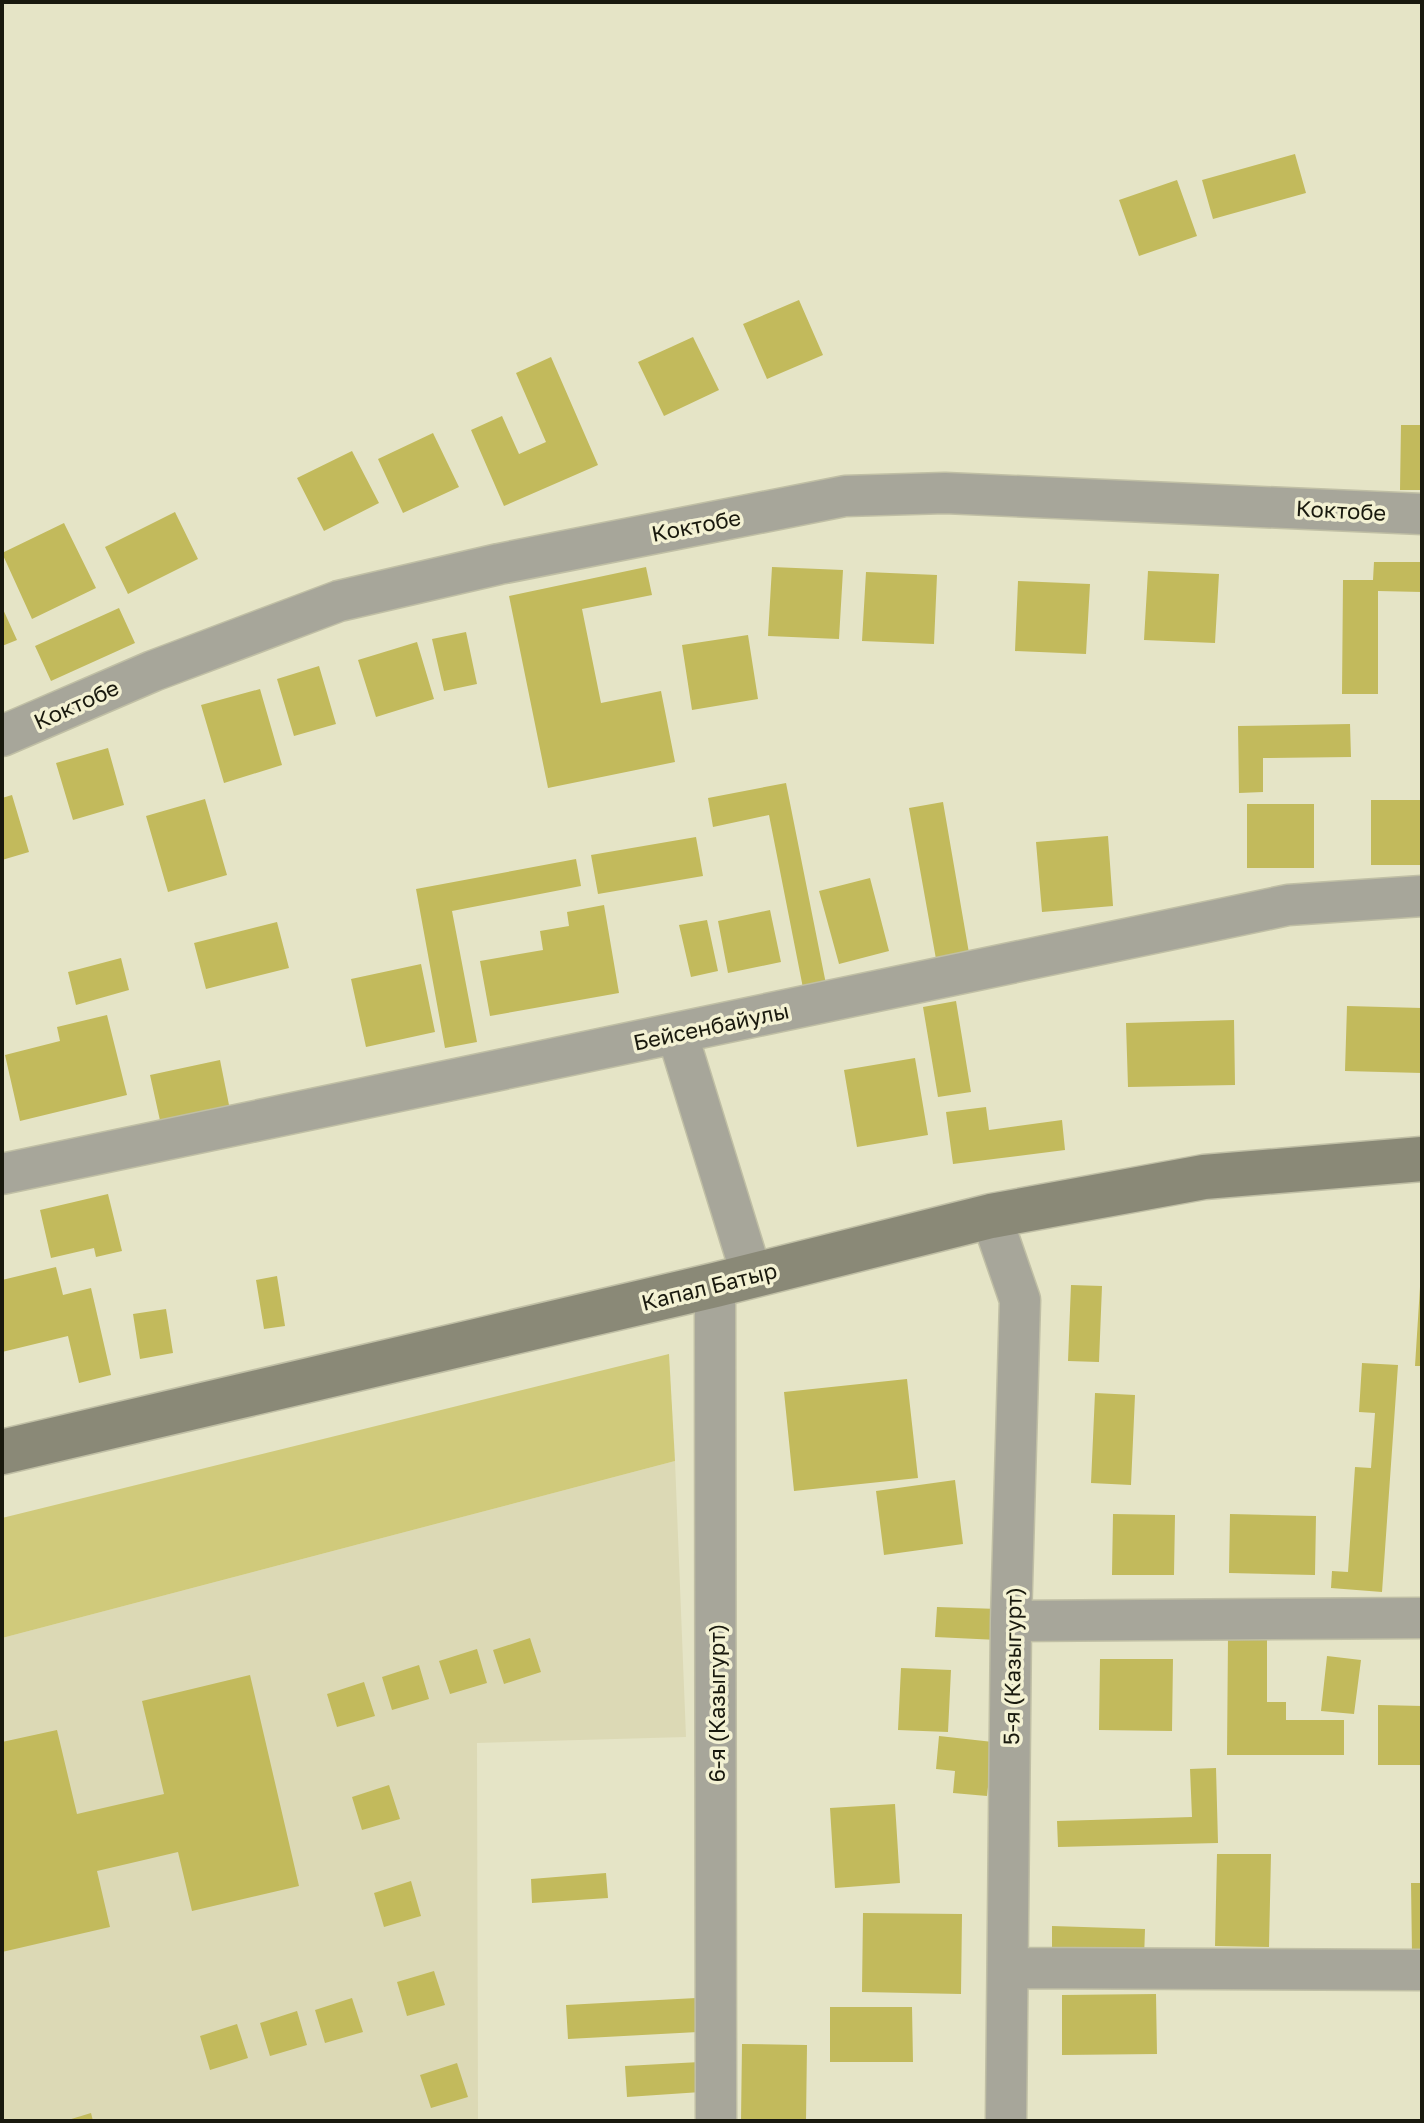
<svg xmlns="http://www.w3.org/2000/svg" width="1424" height="2123" font-family="'Golos Text',sans-serif">
<style>
.built{fill:#dcd9b5}
.green{fill:#d0ca7b}
.building{fill:#c2ba5c}
.lines{fill:none;stroke-linecap:round;stroke-linejoin:round}
.street-casing{stroke:#c0bfa5;stroke-width:43}
.secondary-casing{stroke:#c0bfa5;stroke-width:47}
.street{stroke:#a7a69a;stroke-width:40}
.secondary{stroke:#8a8977;stroke-width:44}
.labels{text-anchor:middle;dominant-baseline:central;stroke-width:7;stroke-linejoin:round;paint-order:stroke}
.street-label{font-size:22px;fill:#19190e;stroke:#f3f1d3}
</style>
<rect width="100%" height="100%" fill="#e5e4c6"/>
<!-- built -->
<path class="built" d="M 675,1461 L 686,1737 L 477,1743 L 478,2121 L 2,2121 L 2,1638 Z"/>
<!-- green -->
<path class="green" d="M 669,1354 L 675,1461 L 2,1638 L 2,1518 Z"/>
<!-- building -->
<path class="building" d="M 1295,154 L 1306,193 L 1213,219 L 1202,180 Z
M 1177,180 L 1197,236 L 1139,256 L 1119,200 Z
M 799,300 L 823,355 L 767,379 L 743,324 Z
M 693,337 L 719,390 L 664,416 L 638,362 Z
M 551,357 L 598,465 L 504,506 L 471,430 L 502,416 L 519,454 L 546,442 L 516,373 Z
M 1401,425 L 1422,425 L 1422,490 L 1400,490 Z
M 433,433 L 459,487 L 403,513 L 378,459 Z
M 352,451 L 379,503 L 324,531 L 297,478 Z
M 175,512 L 198,559 L 128,594 L 105,547 Z
M 64,523 L 96,588 L 32,619 L 2,553 Z
M 1374,562 L 1422,562 L 1422,592 L 1378,591 L 1378,694 L 1342,694 L 1343,580 L 1373,580 Z
M 646,567 L 652,595 L 582,609 L 601,703 L 661,691 L 675,762 L 548,788 L 509,596 Z
M 772,567 L 843,570 L 839,639 L 768,636 Z
M 1148,571 L 1219,574 L 1215,643 L 1144,640 Z
M 866,572 L 937,575 L 934,644 L 862,641 Z
M 1018,581 L 1090,584 L 1086,654 L 1015,651 Z
M 2,607 L 17,640 L 2,646 Z
M 119,608 L 135,643 L 51,681 L 35,646 Z
M 466,632 L 477,684 L 444,691 L 432,639 Z
M 748,635 L 758,699 L 692,710 L 682,645 Z
M 417,642 L 434,699 L 376,717 L 358,660 Z
M 319,666 L 336,724 L 294,736 L 277,679 Z
M 260,689 L 282,765 L 224,783 L 201,705 Z
M 1350,724 L 1351,757 L 1263,758 L 1263,792 L 1239,793 L 1238,726 Z
M 108,748 L 124,805 L 73,820 L 56,763 Z
M 786,783 L 826,984 L 803,988 L 769,815 L 713,827 L 708,798 Z
M 12,795 L 29,852 L 2,860 L 2,798 Z
M 205,799 L 227,875 L 168,892 L 146,816 Z
M 1371,800 L 1422,800 L 1422,865 L 1371,865 Z
M 943,802 L 969,953 L 936,959 L 909,808 Z
M 1247,804 L 1314,804 L 1314,868 L 1247,868 Z
M 1108,836 L 1113,906 L 1042,912 L 1036,842 Z
M 696,837 L 703,876 L 598,894 L 591,855 Z
M 576,859 L 581,886 L 452,911 L 477,1042 L 445,1048 L 416,889 Z
M 870,878 L 889,951 L 839,964 L 819,891 Z
M 604,905 L 619,993 L 490,1016 L 480,961 L 543,950 L 540,931 L 569,926 L 567,912 Z
M 770,910 L 781,962 L 728,973 L 718,921 Z
M 707,920 L 718,971 L 691,977 L 679,925 Z
M 277,922 L 289,968 L 206,989 L 194,943 Z
M 121,958 L 129,990 L 76,1005 L 68,972 Z
M 421,964 L 435,1032 L 366,1047 L 351,979 Z
M 956,1001 L 971,1092 L 938,1097 L 923,1007 Z
M 1347,1006 L 1422,1008 L 1422,1073 L 1345,1071 Z
M 107,1015 L 127,1095 L 20,1121 L 5,1055 L 60,1041 L 57,1027 Z
M 1234,1020 L 1235,1085 L 1128,1087 L 1126,1023 Z
M 915,1058 L 928,1135 L 857,1147 L 844,1070 Z
M 220,1060 L 230,1110 L 161,1125 L 150,1075 Z
M 986,1107 L 989,1130 L 1062,1120 L 1065,1150 L 953,1164 L 946,1112 Z
M 108,1194 L 122,1251 L 96,1257 L 94,1248 L 51,1258 L 40,1210 Z
M 56,1267 L 63,1295 L 91,1288 L 111,1375 L 79,1383 L 68,1336 L 2,1352 L 2,1280 Z
M 277,1276 L 285,1326 L 264,1329 L 256,1280 Z
M 1071,1285 L 1102,1286 L 1099,1362 L 1068,1361 Z
M 1420,1287 L 1422,1287 L 1422,1366 L 1415,1366 Z
M 166,1309 L 173,1353 L 140,1359 L 133,1314 Z
M 1362,1363 L 1398,1365 L 1382,1592 L 1331,1588 L 1332,1571 L 1348,1572 L 1355,1467 L 1371,1468 L 1375,1413 L 1359,1412 Z
M 907,1379 L 918,1478 L 794,1491 L 784,1392 Z
M 1095,1393 L 1135,1395 L 1131,1485 L 1091,1483 Z
M 955,1480 L 963,1544 L 884,1555 L 876,1491 Z
M 1113,1514 L 1175,1515 L 1174,1575 L 1112,1575 Z
M 1230,1514 L 1316,1516 L 1315,1575 L 1229,1573 Z
M 937,1607 L 999,1609 L 998,1640 L 935,1637 Z
M 1228,1636 L 1267,1636 L 1267,1702 L 1286,1702 L 1286,1720 L 1344,1720 L 1344,1755 L 1227,1755 Z
M 530,1638 L 541,1672 L 504,1684 L 493,1650 Z
M 477,1649 L 487,1683 L 450,1694 L 439,1661 Z
M 1327,1656 L 1361,1660 L 1354,1714 L 1321,1711 Z
M 1100,1659 L 1173,1659 L 1172,1731 L 1099,1730 Z
M 419,1665 L 429,1699 L 392,1710 L 382,1677 Z
M 901,1668 L 951,1670 L 948,1732 L 898,1730 Z
M 250,1675 L 299,1886 L 192,1911 L 178,1852 L 97,1871 L 110,1927 L 2,1952 L 2,1742 L 57,1730 L 77,1814 L 164,1794 L 142,1701 Z
M 364,1682 L 375,1716 L 337,1727 L 327,1694 Z
M 1378,1705 L 1422,1706 L 1422,1765 L 1378,1765 Z
M 939,1736 L 993,1742 L 987,1796 L 953,1793 L 955,1771 L 936,1769 Z
M 1216,1768 L 1218,1843 L 1058,1847 L 1057,1821 L 1192,1817 L 1190,1769 Z
M 389,1785 L 400,1819 L 362,1830 L 352,1797 Z
M 895,1804 L 900,1883 L 835,1888 L 830,1808 Z
M 1217,1854 L 1271,1854 L 1269,1947 L 1215,1946 Z
M 606,1873 L 608,1898 L 532,1903 L 531,1879 Z
M 411,1881 L 421,1916 L 384,1927 L 374,1893 Z
M 1411,1883 L 1422,1883 L 1422,1954 L 1412,1954 Z
M 863,1913 L 962,1914 L 961,1994 L 862,1992 Z
M 1052,1926 L 1145,1929 L 1144,1959 L 1052,1956 Z
M 434,1971 L 445,2005 L 407,2016 L 397,1982 Z
M 1156,1994 L 1157,2054 L 1062,2055 L 1062,1995 Z
M 352,1998 L 363,2032 L 325,2043 L 315,2010 Z
M 696,1998 L 698,2032 L 568,2039 L 566,2005 Z
M 830,2007 L 912,2007 L 913,2062 L 830,2062 Z
M 297,2011 L 307,2045 L 270,2056 L 260,2023 Z
M 237,2024 L 248,2058 L 210,2070 L 200,2036 Z
M 742,2044 L 807,2045 L 806,2121 L 741,2121 Z
M 700,2062 L 701,2092 L 627,2097 L 625,2066 Z
M 457,2063 L 468,2097 L 431,2108 L 420,2075 Z
M 91,2113 L 93,2121 L 69,2121 L 68,2120 Z"/>
<g class="lines">
<defs>
<path id="street" d="M 2,736 L 153,671 L 339,601 L 499,564 L 845,496 L 945,493 L 1422,514
M 677,1033 L 752,1276
M 2,1174 L 1288,905 L 1422,896
M 991,1216 L 1020,1300 L 1011,1621 L 1006,2121
M 715,1285 L 716,2121
M 1011,1621 L 1422,1618
M 1010,1968 L 1422,1970"/>
<path id="secondary" d="M 2,1452 L 715,1285 L 991,1216 L 1204,1177 L 1422,1159"/>
</defs>
<!-- street casing -->
<use href="#street" class="street-casing"/>
<!-- secondary casing -->
<use href="#secondary" class="secondary-casing"/>
<!-- street -->
<use href="#street" class="street"/>
<!-- secondary -->
<use href="#secondary" class="secondary"/>
</g>
<g class="labels">
<!-- street labels -->
<g class="street-label">
<text transform="translate(1341 510) rotate(3)">Коктобе</text>
<text transform="translate(696 525) rotate(-11)">Коктобе</text>
<text transform="translate(76 704) rotate(-24)">Коктобе</text>
<text transform="translate(711 1026) rotate(-12)">Бейсенбайулы</text>
<text transform="translate(709 1286) rotate(-14)">Капал Батыр</text>
<text transform="translate(1012 1666) rotate(-89)">5-я (Казыгурт)</text>
<text transform="translate(716 1703) rotate(-90)">6-я (Казыгурт)</text>
</g>
</g>
<!-- border -->
<rect width="1424" height="2123" fill="none" stroke="#19190e" stroke-width="8"/>
</svg>
